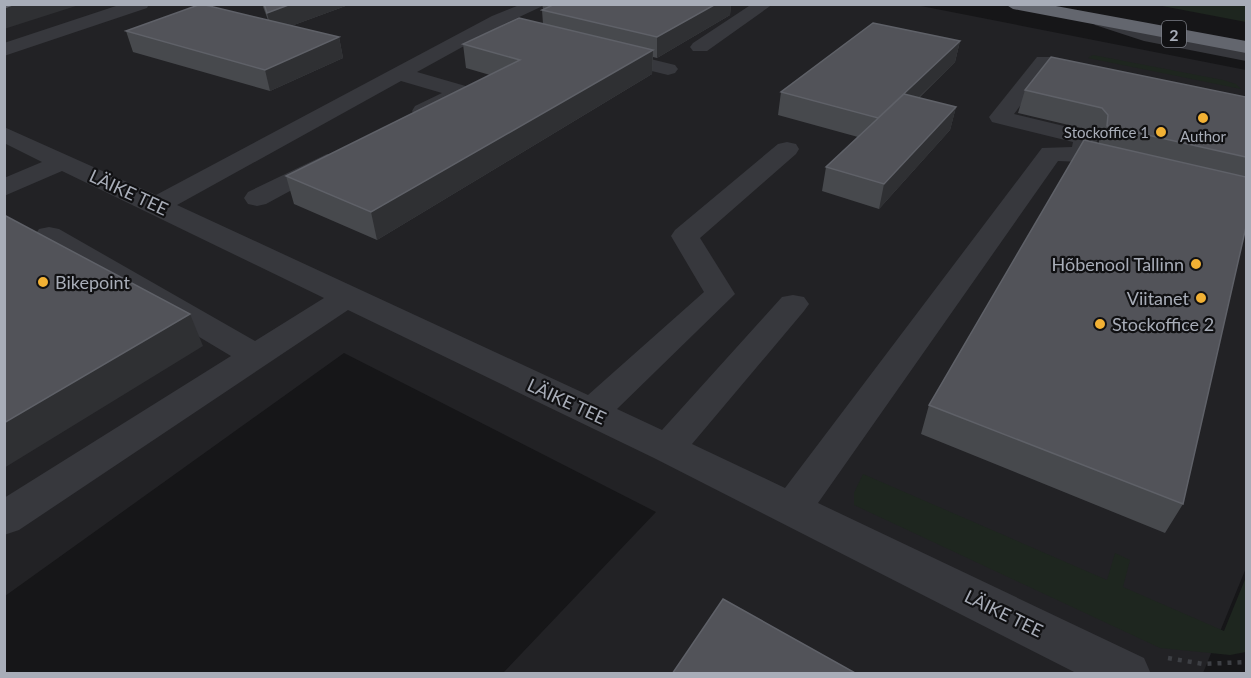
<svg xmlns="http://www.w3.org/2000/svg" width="1251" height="678" font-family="Lato,sans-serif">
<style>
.built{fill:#222225}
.green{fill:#1e261f}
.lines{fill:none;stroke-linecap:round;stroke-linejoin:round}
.path{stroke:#3d3f44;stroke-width:4.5;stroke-dasharray:4 6;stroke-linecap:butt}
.minor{fill:#37383d;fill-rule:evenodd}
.highway{fill:#63666e;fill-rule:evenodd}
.wall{fill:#47494d}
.shaded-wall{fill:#2f3033}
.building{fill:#525359;stroke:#5f6168;stroke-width:1.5}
.poi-dot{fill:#f2b134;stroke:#111113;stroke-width:2}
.labels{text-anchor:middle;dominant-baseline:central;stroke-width:4.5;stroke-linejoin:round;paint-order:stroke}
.far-poi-label{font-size:15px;fill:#a8adb8;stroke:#111113;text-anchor:end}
.shield{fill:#111113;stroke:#7b7e86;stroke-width:1.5}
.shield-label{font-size:16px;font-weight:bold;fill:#a8adb8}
.street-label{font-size:18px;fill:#a8adb8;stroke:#111113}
.poi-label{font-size:18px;fill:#a8adb8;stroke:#111113;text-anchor:end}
</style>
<rect width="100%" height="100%" fill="#161618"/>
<!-- built -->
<path class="built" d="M 5,5 L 916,5 L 1246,70 L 1246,568 L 1203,673 L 503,673 L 656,512 L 344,353 L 5,596 Z"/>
<!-- green -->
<path class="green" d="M 1157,5 L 1246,5 L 1246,22 Z
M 1093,55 L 1223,80 L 1236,84 L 1241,89 L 1088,58 Z
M 863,474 L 1107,580 L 1115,553 L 1130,560 L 1123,587 L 1224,631 L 1246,577 L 1246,652 L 1230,655 L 1160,648 L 854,505 L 854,493 Z"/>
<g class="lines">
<!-- path -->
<path class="path" d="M 1168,658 L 1203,664 L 1246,662"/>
<!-- minor -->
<path class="minor" d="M 122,4 L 149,4 L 147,8 L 4,56 L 4,43 Z
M 522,4 L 547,4 L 504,24 L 417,72 L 469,87 L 472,92 L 469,97 L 423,118 L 415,116 L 412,111 L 415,106 L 442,93 L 401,81 L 177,205 L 588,395 L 704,292 L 671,236 L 675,230 L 778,144 L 787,142 L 796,144 L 799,149 L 796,154 L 700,238 L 735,294 L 617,409 L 662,430 L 782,297 L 793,295 L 804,297 L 809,304 L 804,311 L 692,444 L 785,488 L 1042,148 L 1072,147 L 1073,142 L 992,122 L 989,117 L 1037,57 L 1051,57 L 1054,61 L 1014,114 L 1093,133 L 1097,138 L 1096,151 L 1127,159 L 1130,164 L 1127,169 L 1118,171 L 1083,162 L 1058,161 L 818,503 L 1144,658 L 1151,674 L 1078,674 L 654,458 L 348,310 L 19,530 L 4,535 L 4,498 L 231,356 L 39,241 L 35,235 L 39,229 L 49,227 L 59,229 L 255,341 L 324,298 L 62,171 L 4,196 L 4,178 L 42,162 L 4,143 L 4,127 L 156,195 L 492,16 Z
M 752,4 L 773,4 L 707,51 L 693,51 L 690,47 L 693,43 Z
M 1101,15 L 1148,30 L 1246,49 L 1246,61 L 1144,41 L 1095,25 L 1092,21 Z
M 610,49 L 675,65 L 678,69 L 675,73 L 668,75 L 603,59 L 600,55 L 603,51 Z
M 327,154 L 336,156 L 339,161 L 336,166 L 266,204 L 257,206 L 248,204 L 244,198 L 248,192 Z"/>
<!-- highway -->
<path class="highway" d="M 1005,4 L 1045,4 L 1246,41 L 1246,53 L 1013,9 Z"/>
</g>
<!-- wall -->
<path class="wall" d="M 262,4 L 351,4 L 291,26 L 339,37 L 343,58 L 270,91 L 133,52 L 126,31 L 268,20 Z
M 542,4 L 731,4 L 730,15 L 657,58 L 653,57 L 652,74 L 377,240 L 294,204 L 286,176 L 490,75 L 466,68 L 463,44 L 543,24 L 542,10 L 545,9 L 543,9 Z
M 960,41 L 955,62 L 919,98 L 956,107 L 950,130 L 879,209 L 822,191 L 826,167 L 858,137 L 778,115 L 781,92 Z
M 1025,90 L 1246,97 L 1246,227 L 1183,504 L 1165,533 L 921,434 L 929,405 L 1099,143 L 1099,138 L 1094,131 L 1018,113 Z"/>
<!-- shaded-wall -->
<path class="shaded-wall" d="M 15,4 L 82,4 L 4,29 L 4,8 Z
M 291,4 L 351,4 L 272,33 L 267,13 Z
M 716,4 L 731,4 L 730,15 L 657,58 L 657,37 Z
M 339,37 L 343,58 L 270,91 L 265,70 Z
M 960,41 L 955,62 L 874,141 L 878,118 Z
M 653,50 L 652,74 L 377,240 L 371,212 Z
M 956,107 L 950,130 L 879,209 L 884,184 Z
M 190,314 L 203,346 L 4,468 L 4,423 Z"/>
<!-- building -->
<path class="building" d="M 4,4 L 15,4 L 4,8 Z
M 201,4 L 339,37 L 265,70 L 126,31 Z
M 264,4 L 291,4 L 267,13 Z
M 555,4 L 716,4 L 657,37 L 542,10 Z
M 519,18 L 653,50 L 371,212 L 286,176 L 520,60 L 463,44 Z
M 873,23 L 960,41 L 878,118 L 781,92 Z
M 1051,57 L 1246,97 L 1246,157 L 1107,126 L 1108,115 L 1102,108 L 1025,90 Z
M 904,94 L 956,107 L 884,184 L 826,167 Z
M 1084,140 L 1246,177 L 1246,227 L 1183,504 L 929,405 Z
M 4,215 L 190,314 L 4,423 Z
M 723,599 L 857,674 L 672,674 Z"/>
<!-- markers -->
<g class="poi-dot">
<circle cx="1203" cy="118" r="6"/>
<circle cx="1161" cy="132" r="6"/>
<circle cx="1196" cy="264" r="6"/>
<circle cx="43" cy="282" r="6"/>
<circle cx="1201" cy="298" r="6"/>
<circle cx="1100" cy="324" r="6"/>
</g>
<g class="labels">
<!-- far-poi labels -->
<g class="far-poi-label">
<text x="1149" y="132">Stockoffice 1</text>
<text x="1203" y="136" text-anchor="middle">Author</text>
</g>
<!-- shield labels -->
<rect class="shield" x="1162" y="21" width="24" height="26" rx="4.5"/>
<g class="shield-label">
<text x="1174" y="34">2</text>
</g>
<!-- street labels -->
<g class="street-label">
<text transform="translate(129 192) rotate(25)">LÄIKE TEE</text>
<text transform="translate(567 401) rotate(25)">LÄIKE TEE</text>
<text transform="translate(1004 613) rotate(26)">LÄIKE TEE</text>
</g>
<!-- poi labels -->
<g class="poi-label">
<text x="1184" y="264">Hõbenool Tallinn</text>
<text x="55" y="282" text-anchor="start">Bikepoint</text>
<text x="1189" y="298">Viitanet</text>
<text x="1112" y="324" text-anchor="start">Stockoffice 2</text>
</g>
</g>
<!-- border -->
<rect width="1251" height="678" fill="none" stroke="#a8adb8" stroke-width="12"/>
</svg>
